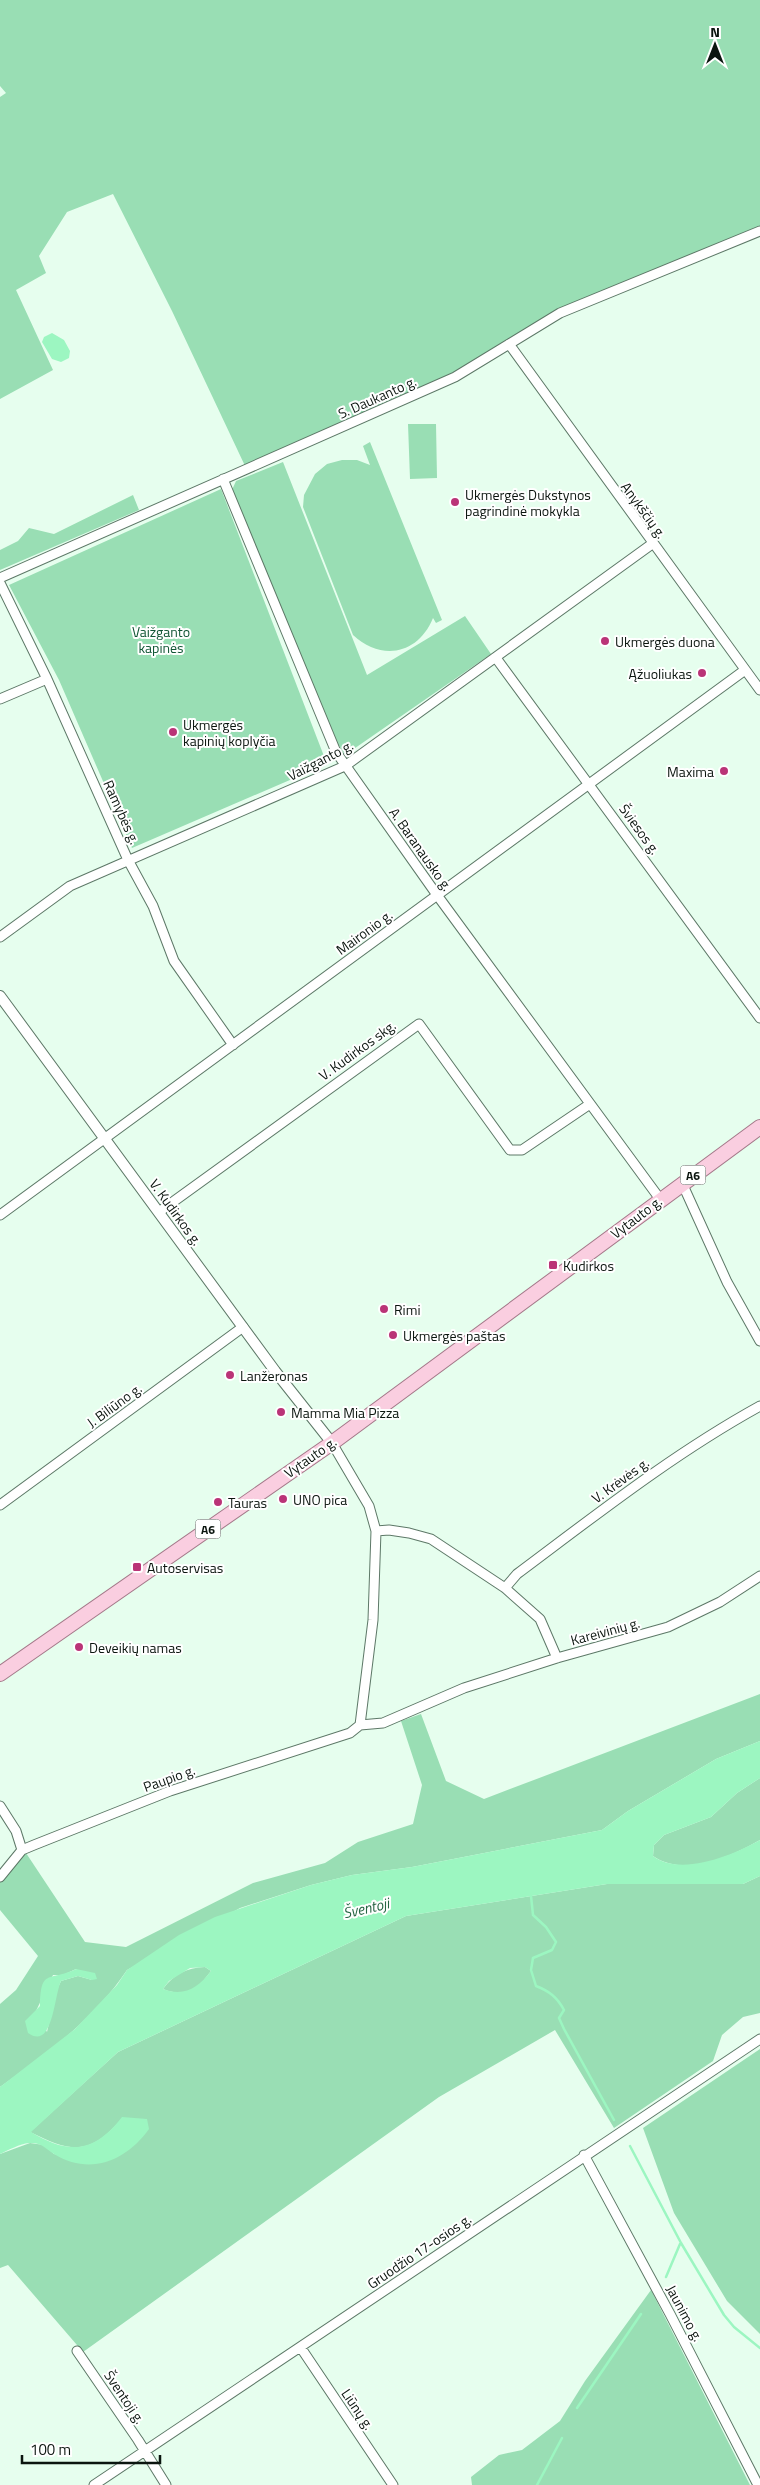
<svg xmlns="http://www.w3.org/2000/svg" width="760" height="2485" font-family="'Titillium Web',sans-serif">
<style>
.green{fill:#99deb4;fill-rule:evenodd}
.water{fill:#9cf6c1;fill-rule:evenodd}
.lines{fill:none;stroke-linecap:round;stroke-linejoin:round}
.stream{stroke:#9cf6c1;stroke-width:2.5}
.minor-casing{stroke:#5d7867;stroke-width:11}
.tertiary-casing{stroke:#5d7867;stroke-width:12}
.primary-casing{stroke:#a47889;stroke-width:16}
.minor{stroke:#fff;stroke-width:9}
.tertiary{stroke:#fff;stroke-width:10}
.primary{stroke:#facee0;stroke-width:14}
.poi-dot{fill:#ba3477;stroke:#fff;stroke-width:2}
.labels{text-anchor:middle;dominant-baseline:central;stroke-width:4;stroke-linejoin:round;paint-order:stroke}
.shield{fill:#fff;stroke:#545b57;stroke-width:1}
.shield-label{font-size:12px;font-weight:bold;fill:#0b150f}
.street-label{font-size:14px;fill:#0b150f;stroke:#fff}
.poi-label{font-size:14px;fill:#0b150f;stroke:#fff;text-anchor:start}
.park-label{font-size:14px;fill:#105534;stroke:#fff}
.water-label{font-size:15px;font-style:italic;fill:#256543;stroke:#fff}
</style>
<rect width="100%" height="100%" fill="#e6feee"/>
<!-- green -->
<path class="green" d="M 0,0 L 760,0 L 760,231 L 560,313 L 455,377 L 246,468 L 172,311 L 113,194 L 67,212 L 39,256 L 46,273 L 16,290 L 53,370 L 0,399 L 0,97 L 6,93 L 0,86 Z
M 408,424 L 436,424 L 437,478 L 410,479 Z
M 370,442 L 442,620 L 436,623 L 433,618 C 418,655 381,661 353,635 L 303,507 L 304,495 L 315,474 L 327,464 L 342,460 L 357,460 L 370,465 L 363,446 Z
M 283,462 L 367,675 L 465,616 L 491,654 L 345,755 L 338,744 L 232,490 L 236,481 Z
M 221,489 L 327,764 L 132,848 L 59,680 L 9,585 Z
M 133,495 L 139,510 L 0,570 L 0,550 L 18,541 L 29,528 L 54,534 Z
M 760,1694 L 760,1741 L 716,1759 L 628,1811 L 602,1830 L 412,1867 L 352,1875 L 311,1885 L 240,1908 L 127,1970 C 95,2018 47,2054 0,2087 L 0,2004 L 16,1990 L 38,1956 L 0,1910 L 0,1881 L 26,1853 L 85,1942 L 126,1947 L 253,1883 L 325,1863 L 358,1842 L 413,1824 L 422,1785 L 401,1721 L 421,1714 L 446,1781 L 484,1799 ZM 76,1969 L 92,1980 L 78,1976 L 61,1981 L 56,1992 L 47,2032 L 36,2011 L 53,1975 L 63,1975 Z
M 760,1778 L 760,1840 C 732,1856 684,1878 653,1856 L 654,1845 L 664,1835 L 711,1817 L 737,1793 Z
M 760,1876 L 760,2013 L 743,2017 L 722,2035 L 713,2061 L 614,2128 L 555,2030 L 439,2097 L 83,2352 L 8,2265 L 0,2268 L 0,2154 L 30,2143 L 44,2145 L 54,2154 L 101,2163 L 123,2117 C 91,2156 72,2153 30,2132 L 118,2052 L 406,1916 L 607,1884 L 743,1884 Z
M 205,1967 L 211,1971 C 197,1990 186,1998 163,1989 C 174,1974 186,1968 205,1967 Z
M 760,2049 L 760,2334 L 727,2301 L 674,2213 L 643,2128 Z
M 651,2290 L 750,2485 L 472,2485 L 471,2477 L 499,2455 L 522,2450 L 560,2421 L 585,2381 Z"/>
<!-- water -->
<path class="water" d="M 52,333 L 64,340 L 70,351 L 69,358 L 61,362 L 52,359 L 42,342 L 44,337 Z
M 760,1741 L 760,1778 L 737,1793 L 711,1817 L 664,1835 L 654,1845 L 653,1856 C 681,1877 733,1855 760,1840 L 760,1876 L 743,1884 L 607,1884 L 406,1916 L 118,2052 L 31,2132 C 69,2155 94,2153 122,2117 L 147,2119 L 149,2129 C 126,2161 90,2176 54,2154 C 45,2148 41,2142 29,2143 C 20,2144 8,2150 0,2154 L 0,2087 L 75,2029 L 117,1985 L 127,1970 L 179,1935 L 215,1917 L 311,1885 L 352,1875 L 412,1867 L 602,1830 L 628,1811 L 716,1759 ZM 190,1968 L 205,1967 L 211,1971 C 198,1988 184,1997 163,1989 L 169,1981 Z
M 76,1969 L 95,1973 L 97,1979 L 92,1980 L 78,1976 L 61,1981 C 54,1996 53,2051 28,2033 L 25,2021 L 40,2006 C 41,1968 48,1982 76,1969 Z"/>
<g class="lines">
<!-- stream -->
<path class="stream" d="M 531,1896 L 533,1915 L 546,1927 L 556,1942 L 552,1950 L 533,1958 L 531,1970 L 536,1986 C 549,1991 557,1997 564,2010 L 559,2018 L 564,2029 L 614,2120
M 630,2146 L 681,2243 L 724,2315 L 734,2327 L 760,2348
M 666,2277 L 680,2244
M 577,2408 L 641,2314
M 537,2485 L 562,2438"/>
<defs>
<path id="minor" d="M 509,344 L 760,690
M 223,479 L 336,752 L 437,895 L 660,1199
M 0,578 L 455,377 L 560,313 L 760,231
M 0,583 L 47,679 L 128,860 L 153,906 L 174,961 L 233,1045
M 496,658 L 760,1018
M 0,699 L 47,679
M 0,937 L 70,886 L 345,766 L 652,544
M 682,1183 L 727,1282 L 760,1341
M 159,1212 L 419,1024 L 510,1150 L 522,1150 L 590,1104
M 0,1215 L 745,670
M 332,1443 L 369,1506 L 376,1531 L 373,1620 L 360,1725
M 0,1505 L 243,1327
M 376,1531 L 389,1530 L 409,1533 L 431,1539 L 505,1588 L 540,1619 L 557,1658
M 505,1588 L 517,1574 C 596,1515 673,1454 760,1406
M 0,1806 L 16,1831 L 22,1850
M 0,1877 L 22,1850 L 34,1845 L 170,1791 L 350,1733 L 360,1725 L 383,1723 L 464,1688 L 557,1658 L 668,1627 L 720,1602 L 760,1576
M 584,2155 L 670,2314 L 758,2485
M 301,2348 L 393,2485
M 77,2351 L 138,2440 L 166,2485
M 94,2485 L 760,2039"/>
<path id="tertiary" d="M 0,996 L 275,1371 L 332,1443"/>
<path id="primary" d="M 0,1674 L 332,1443 L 760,1127"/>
</defs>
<!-- minor casing -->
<use href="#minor" class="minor-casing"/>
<!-- tertiary casing -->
<use href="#tertiary" class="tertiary-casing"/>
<!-- primary casing -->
<use href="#primary" class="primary-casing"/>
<!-- minor -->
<use href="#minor" class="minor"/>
<!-- tertiary -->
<use href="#tertiary" class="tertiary"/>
<!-- primary -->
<use href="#primary" class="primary"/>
</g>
<!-- markers -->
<g class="poi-dot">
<circle cx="455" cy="502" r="5"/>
<circle cx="605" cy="641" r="5"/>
<circle cx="702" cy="673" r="5"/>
<circle cx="173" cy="732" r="5"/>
<circle cx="724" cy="771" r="5"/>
<rect x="548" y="1260" width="10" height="10" rx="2.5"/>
<circle cx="384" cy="1309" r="5"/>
<circle cx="393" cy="1335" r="5"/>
<circle cx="230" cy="1375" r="5"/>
<circle cx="281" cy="1412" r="5"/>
<circle cx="283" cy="1499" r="5"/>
<circle cx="218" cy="1502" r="5"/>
<rect x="132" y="1562" width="10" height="10" rx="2.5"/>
<circle cx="79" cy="1647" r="5"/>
</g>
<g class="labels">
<!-- shield labels -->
<g class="shield">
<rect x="680.5" y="1165.5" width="25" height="19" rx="4"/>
<rect x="195.5" y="1519.5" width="25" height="19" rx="4"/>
</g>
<g class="shield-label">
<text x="693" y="1175">A6</text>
<text x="208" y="1529">A6</text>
</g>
<!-- street labels -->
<g class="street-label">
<text transform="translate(377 397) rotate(-24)">S. Daukanto g.</text>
<text transform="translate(644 510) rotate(54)">Anykščių g.</text>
<text transform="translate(320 760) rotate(-27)">Vaižganto g.</text>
<text transform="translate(122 812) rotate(66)">Ramybės g.</text>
<text transform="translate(640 829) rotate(54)">Šviesos g.</text>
<text transform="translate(421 849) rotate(55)">A. Baranausko g.</text>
<text transform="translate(364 932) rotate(-36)">Maironio g.</text>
<text transform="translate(357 1050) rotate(-36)">V. Kudirkos skg.</text>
<text transform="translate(176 1212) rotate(54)">V. Kudirkos g.</text>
<text transform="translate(636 1217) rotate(-37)">Vytauto g.</text>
<text transform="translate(114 1405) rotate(-36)">J. Biliūno g.</text>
<text transform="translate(310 1457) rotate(-35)">Vytauto g.</text>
<text transform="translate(620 1480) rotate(-36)">V. Krėvės g.</text>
<text transform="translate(605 1631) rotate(-15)">Kareivinių g.</text>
<text transform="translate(169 1778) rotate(-20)">Paupio g.</text>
<text transform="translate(419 2251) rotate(-34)">Gruodžio 17-osios g.</text>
<text transform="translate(685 2313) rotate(62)">Jaunimo g.</text>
<text transform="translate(125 2397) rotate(56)">Šventoji g.</text>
<text transform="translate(358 2409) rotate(56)">Liūnų g.</text>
</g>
<!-- poi labels -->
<g class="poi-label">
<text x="465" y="494">Ukmergės Dukstynos<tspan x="465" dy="16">pagrindinė mokykla</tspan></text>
<text x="615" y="641">Ukmergės duona</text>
<text x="692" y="673" text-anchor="end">Ąžuoliukas</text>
<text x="183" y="724">Ukmergės<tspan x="183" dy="16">kapinių koplyčia</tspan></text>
<text x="714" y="771" text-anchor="end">Maxima</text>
<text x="563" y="1265">Kudirkos</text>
<text x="394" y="1309">Rimi</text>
<text x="403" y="1335">Ukmergės paštas</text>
<text x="240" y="1375">Lanžeronas</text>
<text x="291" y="1412">Mamma Mia Pizza</text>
<text x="293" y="1499">UNO pica</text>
<text x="228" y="1502">Tauras</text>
<text x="147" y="1567">Autoservisas</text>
<text x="89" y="1647">Deveikių namas</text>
</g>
<!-- park labels -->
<g class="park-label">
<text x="161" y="631">Vaižganto<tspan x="161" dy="16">kapinės</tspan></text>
</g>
<!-- water labels -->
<g class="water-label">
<text transform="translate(366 1908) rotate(-13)">Šventoji</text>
</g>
</g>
<!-- north arrow -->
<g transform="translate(715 45)" stroke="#ffffff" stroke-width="4" paint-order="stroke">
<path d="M0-4L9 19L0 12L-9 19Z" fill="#0b150f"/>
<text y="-8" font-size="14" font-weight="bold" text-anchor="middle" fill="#0b150f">N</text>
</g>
<!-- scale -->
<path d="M22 2455v8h138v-8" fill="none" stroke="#0b150f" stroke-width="2.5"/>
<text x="30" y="2455" font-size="15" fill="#0b150f" stroke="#ffffff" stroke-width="4" paint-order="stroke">100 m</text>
</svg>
